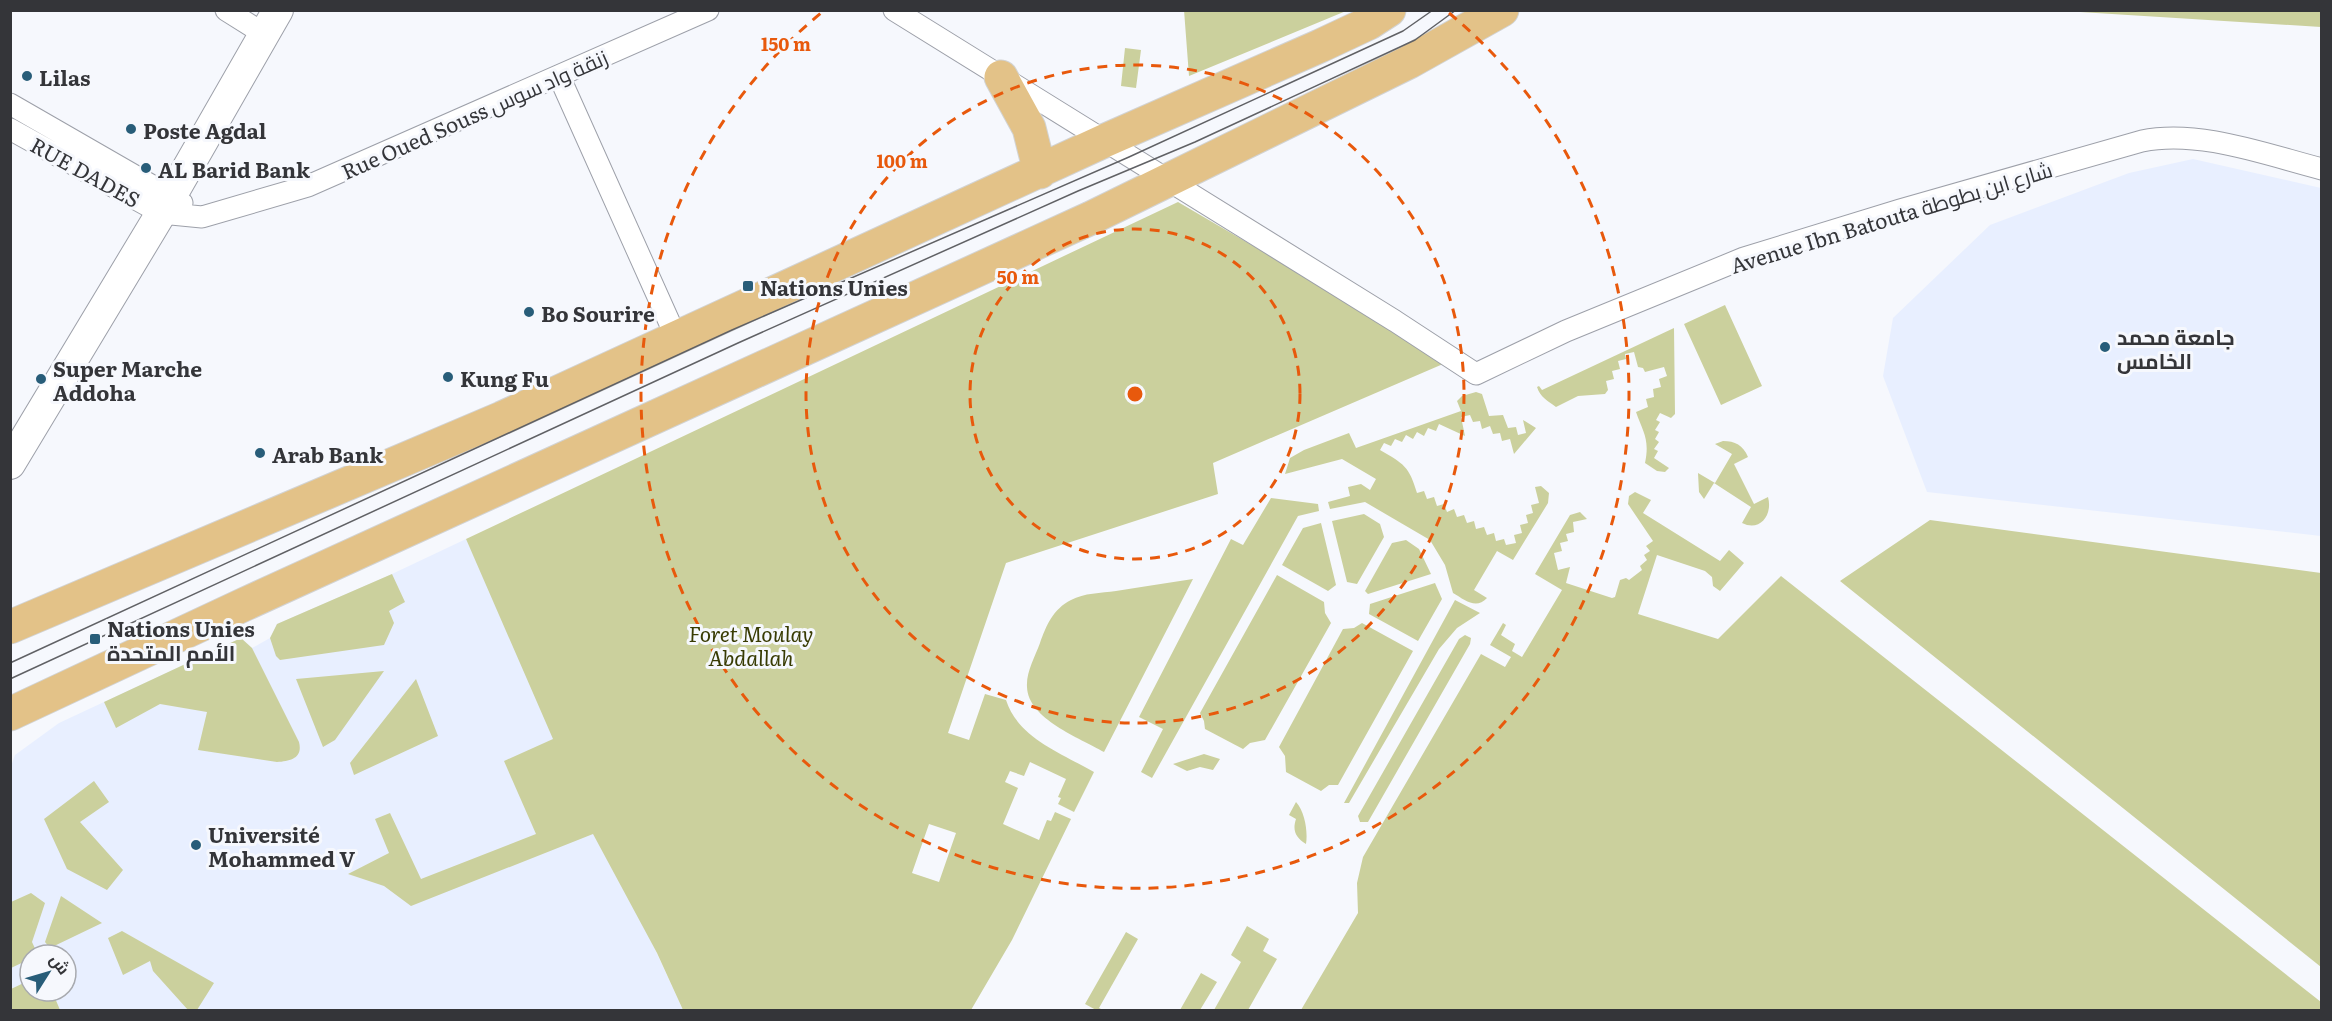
<svg xmlns="http://www.w3.org/2000/svg" width="2332" height="1021" font-family="Literata,Cairo,serif">
<style>
.built{fill:#e8efff;fill-rule:evenodd}
.green{fill:#cbd09d;fill-rule:evenodd}
.lines{fill:none;stroke-linecap:round;stroke-linejoin:round}
.street-casing{stroke:#9da0a9;stroke-width:23}
.secondary-casing{stroke:#9da0a9;stroke-width:32}
.primary-casing{stroke:#d2d3d3;stroke-width:35}
.street{stroke:#fff;stroke-width:21}
.secondary{stroke:#fff;stroke-width:30}
.primary{stroke:#e3c288;stroke-width:33}
.tram{stroke:#606165;stroke-width:1.5}
.ring{fill:none;stroke:#e8590c;stroke-width:3;stroke-dasharray:10 8}
.poi-dot{fill:#285d79;stroke:#f6f8fd;stroke-width:2}
.labels{text-anchor:middle;dominant-baseline:central;stroke-width:6;stroke-linejoin:round;paint-order:stroke}
.poi-label{font-size:21px;font-weight:bold;fill:#343539;stroke:#f6f8fd;text-anchor:start}
.street-label{font-size:21px;fill:#343539;stroke:#f6f8fd}
.park-label{font-size:21px;font-style:italic;fill:#383b03;stroke:#f6f8fd}
.centre{fill:#e8590c;stroke:#f6f8fd;stroke-width:3}
.ring-label{font-size:18px;text-anchor:middle;font-weight:bold;fill:#e8590c;stroke:#f6f8fd;stroke-width:6;stroke-linejoin:round;paint-order:stroke}
</style>
<rect width="100%" height="100%" fill="#f6f8fd"/>
<!-- built -->
<path class="built" d="M 2193,159 L 2321,188 L 2321,536 L 1927,492 L 1883,376 L 1893,318 L 1990,225 L 2129,173 Z
M 466,539 L 683,1010 L 11,1010 L 10,769 L 15,755 L 59,723 L 241,638 L 252,648 L 270,638 L 277,624 L 392,574 ZM 30,955 L 66,955 L 66,991 L 30,991 Z"/>
<!-- green -->
<path class="green" d="M 1184,10 L 1346,10 L 1346,11 L 1189,76 Z
M 2064,11 L 2321,11 L 2321,27 Z
M 1125,48 L 1141,50 L 1136,88 L 1121,86 Z
M 1178,202 L 1450,361 L 1213,463 L 1218,494 L 1006,563 L 948,733 L 969,740 L 985,694 L 1006,700 C 1018,738 1061,753 1094,772 L 1074,812 L 1058,804 L 1061,798 L 1058,797 L 1066,779 L 1030,762 L 1024,776 L 1010,771 L 1005,782 L 1018,788 L 1003,824 L 1039,840 L 1047,820 L 1051,821 L 1055,812 L 1071,819 L 1012,940 L 971,1010 L 683,1010 L 657,953 L 593,834 L 411,906 L 384,886 L 348,874 L 389,853 L 375,819 L 390,813 L 421,879 L 536,834 L 504,761 L 553,739 L 466,539 ZM 929,824 L 956,833 L 939,882 L 912,873 Z
M 1725,305 L 1762,386 L 1721,405 L 1684,324 Z
M 1674,328 L 1675,414 L 1671,418 L 1660,413 L 1656,420 L 1660,422 L 1655,430 L 1659,432 L 1655,439 L 1659,442 L 1654,449 L 1658,451 L 1654,458 L 1669,468 L 1665,472 L 1657,471 L 1645,463 C 1650,439 1643,432 1636,412 L 1648,407 L 1646,399 L 1654,397 L 1653,389 L 1661,387 L 1659,379 L 1667,376 L 1664,367 L 1645,372 L 1643,368 L 1638,367 L 1634,352 L 1625,354 L 1626,359 L 1618,361 L 1620,369 L 1612,371 L 1614,379 L 1606,381 L 1608,390 L 1605,394 L 1578,396 L 1556,407 C 1548,401 1540,397 1537,387 L 1539,386 L 1542,390 Z
M 1476,392 L 1482,394 L 1489,416 L 1503,415 L 1508,428 L 1516,427 L 1518,435 L 1526,433 L 1523,420 L 1536,428 L 1514,454 L 1510,439 L 1502,441 L 1500,433 L 1493,434 L 1490,426 L 1482,429 L 1480,421 L 1473,422 L 1470,415 L 1461,417 L 1465,436 L 1439,424 L 1436,431 L 1428,428 L 1424,436 L 1417,432 L 1413,439 L 1406,435 L 1402,442 L 1395,439 L 1391,446 L 1384,443 L 1380,450 C 1404,464 1409,466 1417,493 L 1424,491 L 1427,499 L 1434,497 L 1437,506 L 1444,504 L 1447,512 L 1454,509 L 1457,517 L 1464,515 L 1467,523 L 1474,521 L 1476,529 L 1484,527 L 1487,535 L 1494,533 L 1496,541 L 1504,539 L 1506,545 L 1516,543 L 1514,535 L 1522,533 L 1520,525 L 1528,523 L 1526,515 L 1533,513 L 1531,505 L 1539,503 L 1535,487 L 1541,486 L 1549,493 L 1548,503 L 1513,560 L 1497,551 L 1474,590 L 1487,598 C 1476,610 1465,600 1453,593 L 1445,565 L 1430,540 L 1365,502 L 1330,509 L 1328,502 L 1350,496 L 1348,487 L 1361,484 L 1370,490 L 1376,479 L 1342,459 L 1285,474 L 1290,458 L 1304,450 L 1349,433 L 1356,448 L 1461,411 L 1457,401 L 1462,396 Z
M 1723,441 C 1735,441 1743,445 1748,457 L 1734,464 L 1754,504 L 1768,497 C 1773,515 1760,532 1742,523 L 1751,507 L 1714,483 L 1704,499 L 1699,492 L 1698,473 L 1715,483 L 1732,454 L 1715,444 Z
M 1635,492 L 1651,500 L 1643,513 L 1720,561 L 1729,550 L 1744,563 L 1720,591 L 1713,586 L 1712,577 L 1705,571 L 1657,555 L 1638,614 L 1718,639 L 1781,576 L 2321,1002 L 2321,1010 L 1301,1010 L 1358,913 L 1357,883 L 1363,857 L 1481,654 L 1505,667 L 1511,657 L 1490,645 L 1503,623 L 1506,625 L 1501,635 L 1515,644 L 1512,651 L 1522,657 L 1562,590 L 1535,574 L 1570,515 L 1580,512 L 1587,519 L 1573,522 L 1574,532 L 1566,534 L 1568,541 L 1560,543 L 1562,551 L 1554,553 L 1558,570 L 1570,567 L 1566,583 L 1612,598 L 1615,597 L 1620,580 L 1626,578 L 1629,580 L 1642,570 L 1640,566 L 1647,560 L 1644,555 L 1650,551 L 1646,546 L 1653,541 L 1628,504 L 1629,496 Z
M 1271,498 L 1318,504 L 1319,511 L 1298,516 L 1152,778 L 1141,772 L 1163,729 L 1139,717 L 1231,539 L 1243,545 Z
M 1364,514 L 1380,524 L 1384,537 L 1357,584 L 1347,582 L 1332,521 Z
M 1930,520 L 2321,573 L 2321,967 L 1840,581 Z
M 1321,523 L 1336,585 L 1328,591 L 1282,565 L 1303,528 Z
M 1406,540 L 1419,549 L 1431,574 L 1368,594 L 1365,591 L 1392,543 Z
M 392,574 L 405,602 L 389,611 L 394,623 L 384,645 L 280,660 L 276,656 L 270,638 L 277,624 Z
M 1277,575 L 1324,602 L 1325,613 L 1331,623 L 1265,740 L 1250,743 L 1243,749 L 1205,729 L 1204,721 L 1200,713 Z
M 1193,579 L 1104,752 C 1080,738 1028,719 1027,687 C 1026,672 1035,657 1040,643 C 1046,626 1053,609 1071,600 C 1084,593 1101,593 1116,591 C 1141,587 1167,583 1193,579 Z
M 1435,583 L 1442,599 L 1418,641 L 1369,614 L 1370,604 Z
M 1455,600 L 1480,613 L 1457,628 L 1439,649 L 1349,803 L 1344,803 Z
M 1362,623 L 1413,651 L 1338,785 L 1329,785 L 1321,791 L 1286,772 L 1285,756 L 1279,747 L 1343,629 L 1354,628 Z
M 1465,635 L 1471,638 L 1470,644 L 1368,822 L 1360,822 L 1358,816 L 1459,639 Z
M 241,638 L 252,648 L 299,742 C 303,758 291,761 277,762 L 198,750 L 207,712 L 160,704 L 116,728 L 104,702 Z
M 384,671 L 335,740 L 323,747 L 296,679 Z
M 416,679 L 438,736 L 354,775 L 350,763 Z
M 1204,754 L 1220,759 L 1213,770 L 1200,767 L 1187,771 L 1173,764 Z
M 94,781 L 109,802 L 80,822 L 123,870 L 107,890 L 67,869 L 44,819 Z
M 1296,802 C 1305,812 1308,832 1306,844 C 1296,838 1292,831 1296,819 L 1289,815 Z
M 31,893 L 45,903 L 32,942 L 38,955 L 30,955 L 30,959 L 11,968 L 11,902 Z
M 61,896 L 102,923 L 50,948 L 45,942 Z
M 1247,926 L 1269,939 L 1263,951 L 1277,959 L 1248,1010 L 1214,1010 L 1241,962 L 1231,955 Z
M 122,931 L 214,983 L 197,1010 L 188,1010 L 153,971 L 150,961 L 123,975 L 108,938 Z
M 1126,932 L 1138,939 L 1099,1008 L 1103,1010 L 1096,1010 L 1085,1004 Z
M 1201,973 L 1217,982 L 1200,1010 L 1180,1010 Z
M 30,980 L 30,991 L 52,991 L 60,1010 L 11,1010 L 11,989 Z"/>
<g class="lines">
<defs>
<path id="street" d="M 226,10 L 264,34
M 894,10 L 1395,321 L 1476,374 L 1566,331 L 1744,258 L 1900,210 L 2142,141 C 2199,129 2267,155 2322,169
M 559,76 L 676,337
M 10,104 L 182,203
M 10,129 L 161,213 L 202,217 L 308,186 L 708,10"/>
<path id="secondary" d="M 10,464 L 172,195 L 278,10"/>
<path id="primary" d="M 1001,77 L 1029,128 L 1040,172
M 10,627 L 502,418 L 1104,141 L 1320,46 L 1369,23 L 1389,10
M 10,714 L 243,605 L 1091,218 L 1409,62 L 1502,10"/>
</defs>
<!-- street casing -->
<use href="#street" class="street-casing"/>
<!-- secondary casing -->
<use href="#secondary" class="secondary-casing"/>
<!-- primary casing -->
<use href="#primary" class="primary-casing"/>
<!-- street -->
<use href="#street" class="street"/>
<!-- secondary -->
<use href="#secondary" class="secondary"/>
<!-- primary -->
<use href="#primary" class="primary"/>
<!-- tram -->
<path class="tram" d="M 10,663 L 732,330 L 1129,157 L 1403,31 L 1433,10
M 10,679 L 738,343 L 1078,191 L 1195,142 L 1415,40 L 1456,10"/>
</g>
<!-- distance rings -->
<g class="ring">
<circle cx="1135" cy="394" r="165"/>
<circle cx="1135" cy="394" r="329"/>
<path d="M1449 13A494 494 0 1 1 821 13"/>
</g>
<!-- markers -->
<g class="poi-dot">
<circle cx="27" cy="76" r="6"/>
<circle cx="131" cy="129" r="6"/>
<circle cx="146" cy="168" r="6"/>
<rect x="742" y="280" width="12" height="12" rx="3"/>
<circle cx="529" cy="312" r="6"/>
<circle cx="2105" cy="347" r="6"/>
<circle cx="448" cy="377" r="6"/>
<circle cx="41" cy="379" r="6"/>
<circle cx="260" cy="453" r="6"/>
<rect x="89" y="633" width="12" height="12" rx="3"/>
<circle cx="196" cy="845" r="6"/>
</g>
<g class="labels">
<!-- poi labels -->
<g class="poi-label">
<text x="39" y="76">Lilas</text>
<text x="143" y="129">Poste Agdal</text>
<text x="158" y="168">AL Barid Bank</text>
<text x="760" y="286">Nations Unies</text>
<text x="541" y="312">Bo Sourire</text>
<text x="2117" y="335">جامعة محمد<tspan x="2117" dy="24">الخامس</tspan></text>
<text x="53" y="367">Super Marche<tspan x="53" dy="24">Addoha</tspan></text>
<text x="460" y="377">Kung Fu</text>
<text x="272" y="453">Arab Bank</text>
<text x="107" y="627">Nations Unies<tspan x="107" dy="24">الأمم المتحدة</tspan></text>
<text x="208" y="833">Université<tspan x="208" dy="24">Mohammed V</tspan></text>
</g>
<!-- street labels -->
<g class="street-label">
<text transform="translate(474 113) rotate(-24)">Rue Oued Souss زنقة واد سوس</text>
<text transform="translate(86 171) rotate(29)">RUE DADES</text>
<text transform="translate(1891 216) rotate(-17)">Avenue Ibn Batouta شارع ابن بطوطة</text>
</g>
<!-- park labels -->
<g class="park-label">
<text x="751" y="632">Foret Moulay<tspan x="751" dy="24">Abdallah</tspan></text>
</g>
</g>
<circle cx="1135" cy="394" r="9" class="centre"/>
<g class="ring-label">
<text x="786" y="51">150 m</text>
<text x="902" y="168">100 m</text>
<text x="1018" y="284">50 m</text>
</g>
<!-- border -->
<rect width="2332" height="1021" fill="none" stroke="#343539" stroke-width="24"/>
<!-- north arrow -->
<g transform="translate(48 973) rotate(53)"><circle r="28" fill="#f6f8fd" stroke="#a8aaaf" stroke-width="1.5"/>
<path d="M0-4.5L10 22L0 15L-10 22Z" fill="#285d79"/>
<text y="-9" font-size="16" font-weight="bold" text-anchor="middle" fill="#343539">ش</text>
</g>
</svg>
